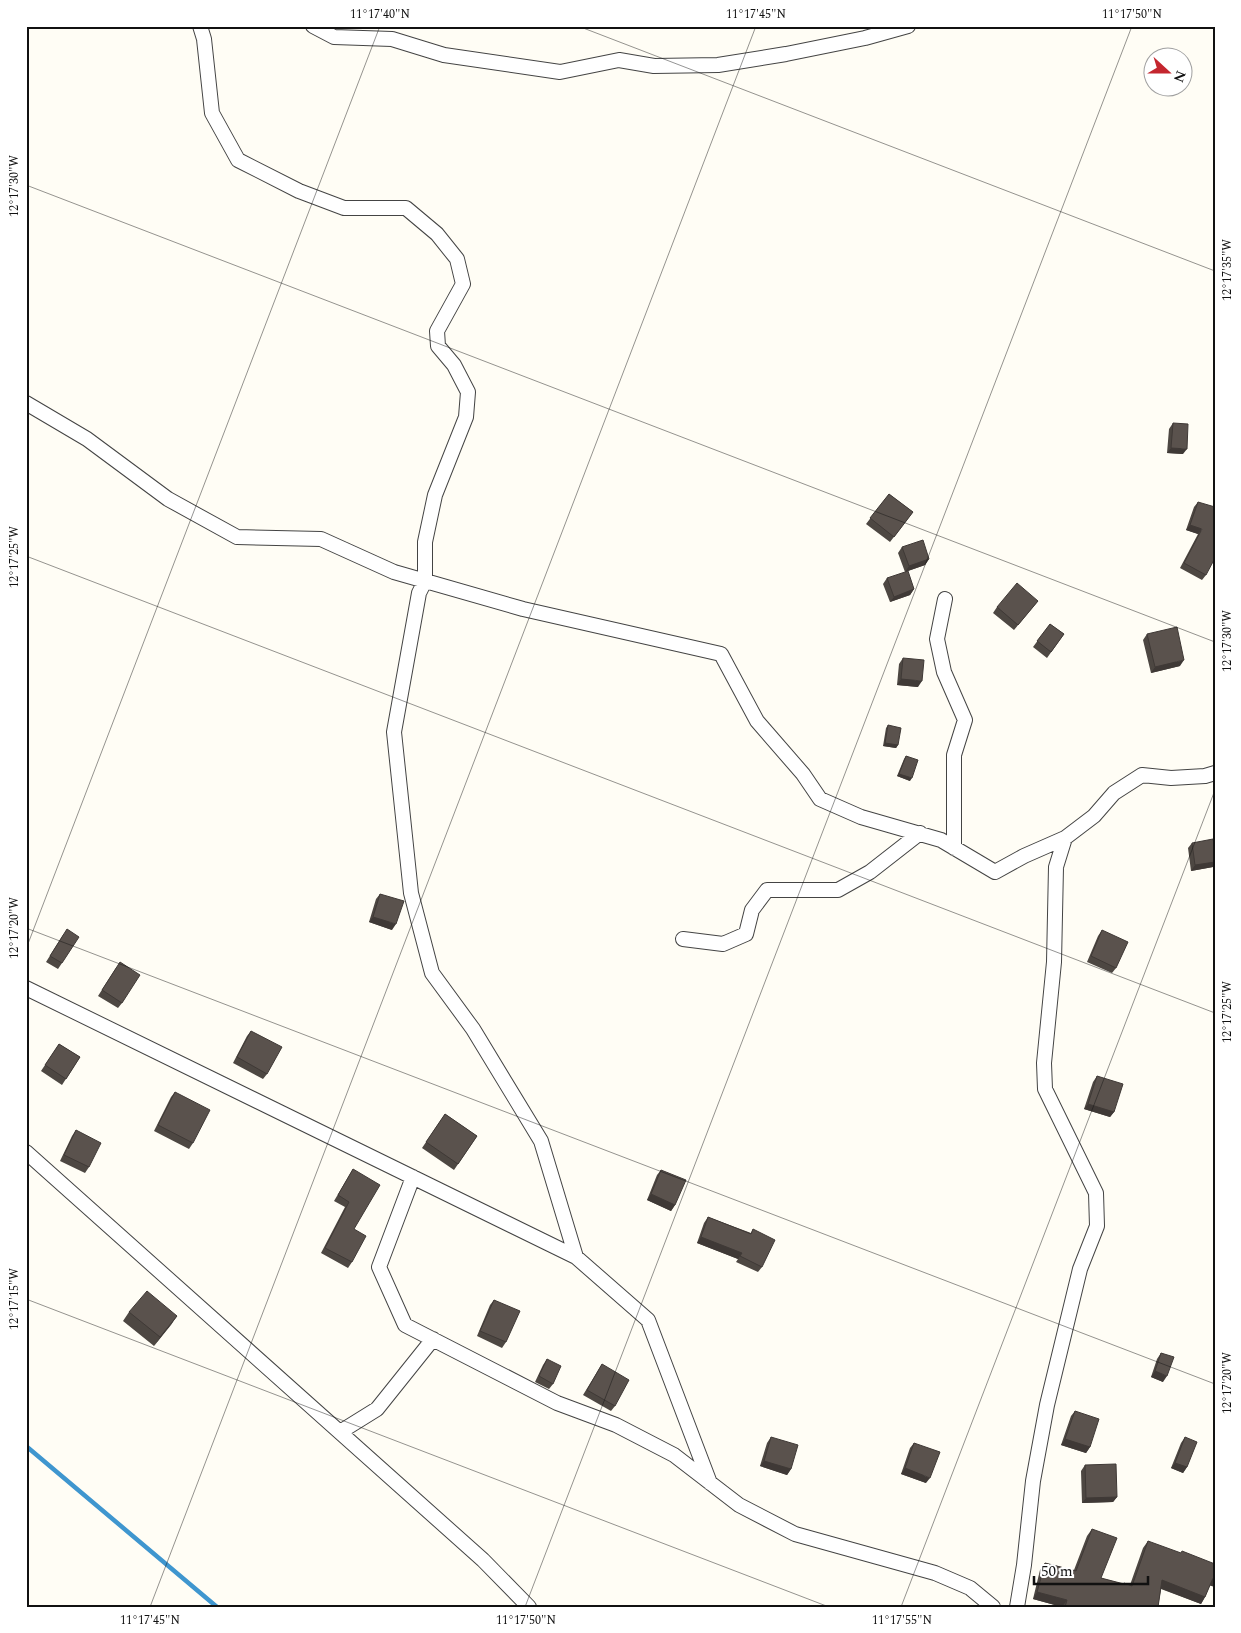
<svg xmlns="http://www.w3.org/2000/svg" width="1241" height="1633" font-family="Spectral,serif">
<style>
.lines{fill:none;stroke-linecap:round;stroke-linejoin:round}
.stream{stroke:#3f96cf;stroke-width:4.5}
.street-casing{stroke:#444;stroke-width:16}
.street{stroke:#fff;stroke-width:14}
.wall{fill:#4d4742}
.shaded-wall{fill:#3f3936}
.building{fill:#5a524d;stroke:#3f3936}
.ticks{fill:none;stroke:#111;stroke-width:1;stroke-opacity:0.45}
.neatline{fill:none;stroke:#111;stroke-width:2}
.ticks-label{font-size:12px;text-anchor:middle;fill:#111}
</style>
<rect width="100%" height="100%" fill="#fffdf5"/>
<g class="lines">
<!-- stream -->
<path class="stream" d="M 26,1446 L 217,1607"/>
<defs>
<path id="street" d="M 200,26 L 204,39 L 212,113 L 238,160 L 299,191 L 344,208 L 406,208 L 437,234 L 457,259 L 463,284 L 437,331 L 438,346 L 454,365 L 468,392 L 466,417 L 435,495 L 425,542 L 425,581 L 419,593 L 394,732 L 411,893 L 432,973 L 473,1029 L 541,1141 L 576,1257
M 313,26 L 334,37 L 392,39 L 444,55 L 560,72 L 619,60 L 654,66 L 718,65 L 786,54 L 865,38 L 908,26
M 26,403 L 87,439 L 168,499 L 237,537 L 321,539 L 394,572 L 523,609 L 721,654 L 757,721 L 803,774 L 820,799 L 861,817 L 941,840 L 995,872 L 1024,856 L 1065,838 L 1094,816 L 1114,793 L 1142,775 L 1171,778 L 1205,776 L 1215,773
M 945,599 L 937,639 L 944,672 L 965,720 L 954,755 L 954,848
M 683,939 L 723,944 L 746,934 L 752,910 L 767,890 L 838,890 L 870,872 L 920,833
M 26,988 L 576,1257 L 648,1320 L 710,1483
M 26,1152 L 483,1560 L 529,1607
M 413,1177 L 379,1267 L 405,1325 L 557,1403 L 616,1425 L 674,1455 L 739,1505 L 795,1534 L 935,1573 L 970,1588 L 993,1607
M 340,1432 L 377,1409 L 433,1339
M 1017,1607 L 1024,1565 L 1033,1481 L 1047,1405 L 1080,1269 L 1097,1226 L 1096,1193 L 1045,1089 L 1044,1063 L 1054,962 L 1056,867 L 1065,838"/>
</defs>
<!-- street casing -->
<use href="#street" class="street-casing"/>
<!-- street -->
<use href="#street" class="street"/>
</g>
<!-- wall -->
<path class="wall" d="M 1173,423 L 1183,454 L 1167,453 L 1169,429 Z
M 889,494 L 913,512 L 890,542 L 866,524 Z
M 1198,502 L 1206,575 L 1202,580 L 1180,568 L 1198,534 L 1186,530 L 1194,507 Z
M 902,547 L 929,559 L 925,565 L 905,572 L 898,553 Z
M 887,578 L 914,589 L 910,595 L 890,602 L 883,584 Z
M 1038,601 L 1014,630 L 993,613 L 997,607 Z
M 1050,624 L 1064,634 L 1047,658 L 1033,647 Z
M 1147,634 L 1180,666 L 1151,673 L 1143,640 Z
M 903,658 L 918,687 L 897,685 L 899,664 Z
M 888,725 L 898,745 L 896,748 L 883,746 L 886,728 Z
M 906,756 L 910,781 L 897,776 L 904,759 Z
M 1192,843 L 1215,848 L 1215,864 L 1213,867 L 1191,871 L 1188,848 Z
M 380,894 L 392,930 L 369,922 L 376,899 Z
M 1102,930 L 1116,968 L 1112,973 L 1087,962 L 1098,936 Z
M 63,935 L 62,963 L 58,969 L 46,962 Z
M 116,968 L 122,1003 L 118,1008 L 98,996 Z
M 251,1031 L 267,1074 L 263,1079 L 233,1063 L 247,1036 Z
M 59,1044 L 80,1057 L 62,1085 L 41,1071 Z
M 1097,1076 L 1114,1112 L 1110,1117 L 1084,1109 L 1093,1082 Z
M 175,1092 L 193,1143 L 189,1149 L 154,1131 L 171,1097 Z
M 445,1114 L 477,1136 L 454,1170 L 422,1148 Z
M 76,1130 L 89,1167 L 85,1173 L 60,1161 L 72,1136 Z
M 353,1169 L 354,1229 L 352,1262 L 348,1268 L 321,1253 L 345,1207 L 334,1201 Z
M 661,1170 L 675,1205 L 671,1211 L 647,1200 L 657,1175 Z
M 708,1217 L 751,1233 L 753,1229 L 762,1267 L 758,1272 L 736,1262 L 738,1259 L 697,1243 L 704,1223 Z
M 494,1300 L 506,1342 L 502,1348 L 477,1336 L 490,1305 Z
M 129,1312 L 177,1316 L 154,1346 L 123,1321 Z
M 1161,1353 L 1163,1382 L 1151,1377 L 1157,1359 Z
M 547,1359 L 553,1384 L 549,1389 L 535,1382 L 543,1365 Z
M 602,1364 L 615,1406 L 611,1411 L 583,1395 Z
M 1075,1411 L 1090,1447 L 1086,1453 L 1061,1445 L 1071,1416 Z
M 771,1437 L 791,1469 L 787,1475 L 760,1466 L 767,1443 Z
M 1185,1437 L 1187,1467 L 1183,1473 L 1171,1468 L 1181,1443 Z
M 914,1443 L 926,1483 L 901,1474 L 910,1448 Z
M 1085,1465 L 1117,1497 L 1113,1502 L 1082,1503 L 1081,1471 Z
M 1092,1529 L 1101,1578 L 1123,1584 L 1130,1585 L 1143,1548 L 1148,1541 L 1215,1587 L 1210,1585 L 1205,1597 L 1201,1604 L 1161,1589 L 1158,1607 L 1062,1607 L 1033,1599 L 1040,1570 L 1045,1563 L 1074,1570 L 1087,1536 Z"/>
<!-- shaded-wall -->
<path class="shaded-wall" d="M 1171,448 L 1187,449 L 1183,454 L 1167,453 Z
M 1190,525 L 1202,529 L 1198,534 L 1186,530 Z
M 929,559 L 925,565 L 905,572 L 909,566 Z
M 914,589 L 910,595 L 890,602 L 894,597 Z
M 1184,660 L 1180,666 L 1151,673 L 1155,667 Z
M 901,679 L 922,681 L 918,687 L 897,685 Z
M 885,743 L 898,745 L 896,748 L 883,746 Z
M 899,774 L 912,778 L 910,781 L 897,776 Z
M 1215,862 L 1215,864 L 1213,867 L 1191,871 L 1195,865 Z
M 373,917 L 396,924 L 392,930 L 369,922 Z
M 1088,1104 L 1114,1112 L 1110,1117 L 1084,1109 Z
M 651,1194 L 675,1205 L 671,1211 L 647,1200 Z
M 701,1237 L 742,1253 L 738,1259 L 697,1243 Z
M 177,1316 L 171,1325 L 154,1346 L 160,1337 Z
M 1155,1371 L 1167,1376 L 1163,1382 L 1151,1377 Z
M 1065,1439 L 1090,1447 L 1086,1453 L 1061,1445 Z
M 764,1461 L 791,1469 L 787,1475 L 760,1466 Z
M 1175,1463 L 1187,1467 L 1183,1473 L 1171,1468 Z
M 905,1468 L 930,1478 L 926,1483 L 901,1474 Z
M 1117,1497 L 1113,1502 L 1082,1503 L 1086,1498 Z
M 1213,1578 L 1215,1579 L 1215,1587 L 1208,1585 Z
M 1162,1580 L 1205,1597 L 1201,1604 L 1157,1587 Z
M 1037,1592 L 1067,1600 L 1062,1607 L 1033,1599 Z"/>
<!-- building -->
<path class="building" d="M 1173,423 L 1188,424 L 1187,449 L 1171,448 Z
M 889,494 L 913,512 L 894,537 L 870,518 Z
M 1198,502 L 1215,507 L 1215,558 L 1206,575 L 1184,563 L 1202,529 L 1190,525 Z
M 923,540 L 929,559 L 909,566 L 902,547 Z
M 908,571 L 914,589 L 894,597 L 887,578 Z
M 1017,583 L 1038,601 L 1018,625 L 997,607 Z
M 1050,624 L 1064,634 L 1051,652 L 1037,641 Z
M 1177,627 L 1184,660 L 1155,667 L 1147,634 Z
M 903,658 L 924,660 L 922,681 L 901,679 Z
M 888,725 L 901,728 L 898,745 L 885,743 Z
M 906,756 L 918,760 L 912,778 L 899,774 Z
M 1213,839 L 1215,848 L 1215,862 L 1195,865 L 1192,843 Z
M 380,894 L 404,901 L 396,924 L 373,917 Z
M 67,929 L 79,937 L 62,963 L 50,956 Z
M 1102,930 L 1128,942 L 1116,968 L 1091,956 Z
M 120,962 L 140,975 L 122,1003 L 102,990 Z
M 251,1031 L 282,1047 L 267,1074 L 237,1057 Z
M 59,1044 L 80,1057 L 66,1079 L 45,1065 Z
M 1097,1076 L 1123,1084 L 1114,1112 L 1088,1104 Z
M 175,1092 L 210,1110 L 193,1143 L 158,1125 Z
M 445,1114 L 477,1136 L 458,1164 L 426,1142 Z
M 76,1130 L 101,1143 L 89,1167 L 64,1155 Z
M 353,1169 L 380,1185 L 354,1229 L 366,1236 L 352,1262 L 325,1248 L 349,1202 L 338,1195 Z
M 661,1170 L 686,1180 L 675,1205 L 651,1194 Z
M 708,1217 L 751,1234 L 753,1229 L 775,1240 L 762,1267 L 740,1256 L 742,1253 L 701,1237 Z
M 147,1291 L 177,1316 L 160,1337 L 129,1312 Z
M 494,1300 L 520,1311 L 506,1342 L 480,1331 Z
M 1161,1353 L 1174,1357 L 1167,1376 L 1155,1371 Z
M 547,1359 L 561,1366 L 553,1384 L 539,1376 Z
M 602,1364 L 629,1380 L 615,1406 L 587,1390 Z
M 1075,1411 L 1099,1419 L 1090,1447 L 1065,1439 Z
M 771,1437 L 798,1445 L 791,1469 L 764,1461 Z
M 1185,1437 L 1197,1442 L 1187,1467 L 1175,1463 Z
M 914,1443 L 940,1452 L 930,1478 L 905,1468 Z
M 1116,1464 L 1117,1497 L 1086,1498 L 1085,1465 Z
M 1092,1529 L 1117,1538 L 1101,1578 L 1124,1584 L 1124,1583 L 1132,1586 L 1148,1541 L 1181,1553 L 1182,1551 L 1215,1564 L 1215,1579 L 1213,1578 L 1205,1597 L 1162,1580 L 1158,1607 L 1065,1607 L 1067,1600 L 1037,1592 L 1045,1563 L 1076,1571 Z"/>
<!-- ticks -->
<path class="ticks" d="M 578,26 L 1215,271M 26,185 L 1215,642M 26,556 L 1215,1013M 26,928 L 1215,1384M 26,949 L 380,26M 26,1299 L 829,1607M 150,1607 L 756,26M 525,1607 L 1132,26M 901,1607 L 1215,790"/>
<!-- border -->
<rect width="1241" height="1633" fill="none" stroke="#ffffff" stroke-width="55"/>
<!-- north arrow -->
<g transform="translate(1168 72) rotate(111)"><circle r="24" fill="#ffffff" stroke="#a0a0a0"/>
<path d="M0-4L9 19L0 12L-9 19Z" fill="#c4262e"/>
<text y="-8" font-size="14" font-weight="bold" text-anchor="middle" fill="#111111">N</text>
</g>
<!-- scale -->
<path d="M1034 1576v8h114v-8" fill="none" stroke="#111111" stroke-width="2.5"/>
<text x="1041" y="1576" font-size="15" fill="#111111" stroke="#ffffff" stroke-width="4" paint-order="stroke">50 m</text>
<rect x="28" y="28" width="1186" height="1578" class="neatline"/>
<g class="ticks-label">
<text x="380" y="18">11°17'40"N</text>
<text x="756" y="18">11°17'45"N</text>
<text x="1132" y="18">11°17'50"N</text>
<text transform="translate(14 186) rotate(-90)" y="4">12°17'30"W</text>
<text transform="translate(1227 270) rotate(-90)" y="4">12°17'35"W</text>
<text transform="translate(14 557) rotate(-90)" y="4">12°17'25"W</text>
<text transform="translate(1227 641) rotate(-90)" y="4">12°17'30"W</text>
<text transform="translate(14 928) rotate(-90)" y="4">12°17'20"W</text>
<text transform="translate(1227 1012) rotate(-90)" y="4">12°17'25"W</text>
<text transform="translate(14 1299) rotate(-90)" y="4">12°17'15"W</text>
<text transform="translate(1227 1383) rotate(-90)" y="4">12°17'20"W</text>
<text x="150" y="1624">11°17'45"N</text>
<text x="526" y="1624">11°17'50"N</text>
<text x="902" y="1624">11°17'55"N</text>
</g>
</svg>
